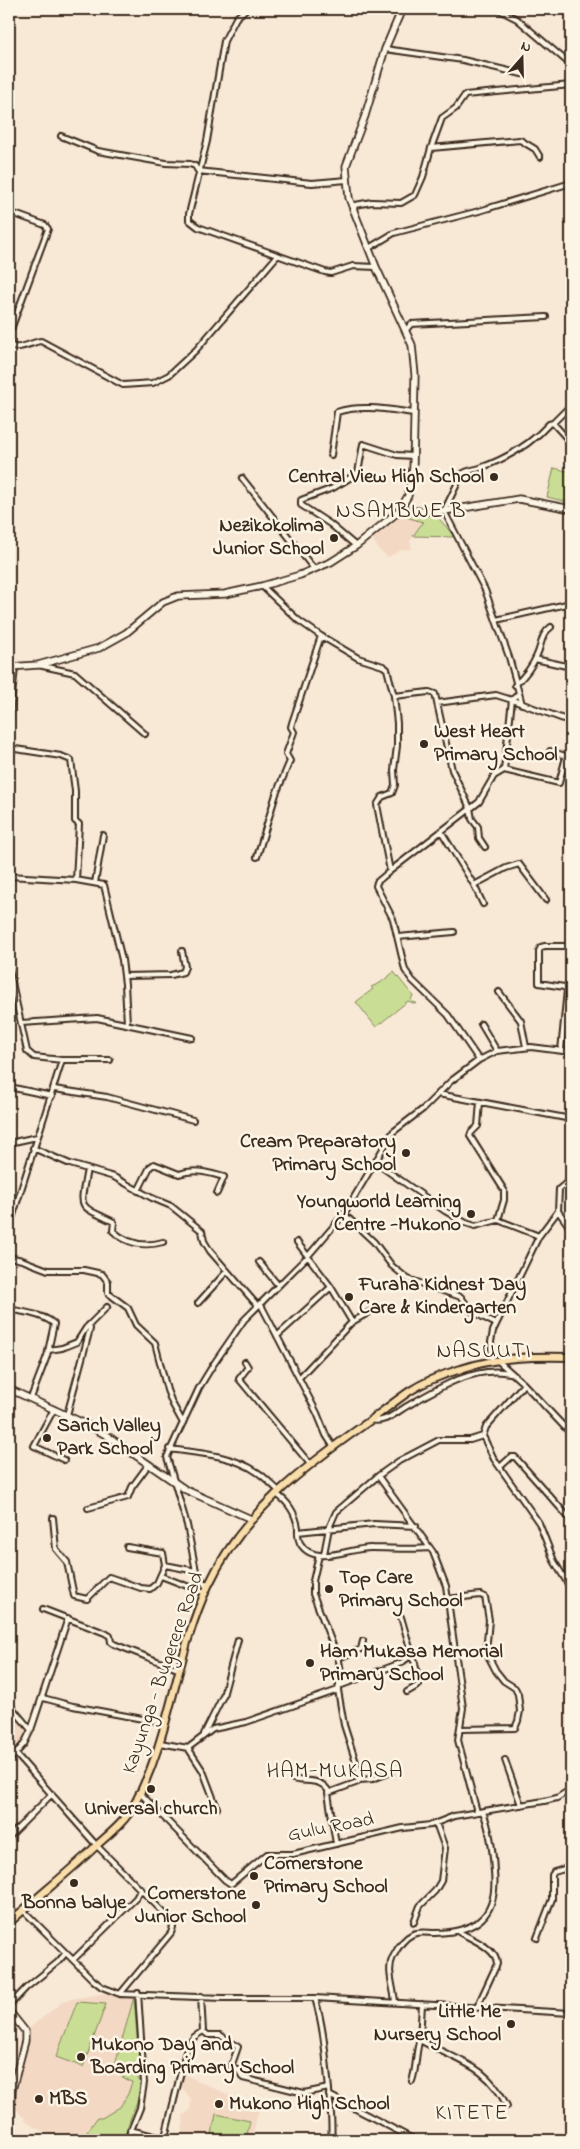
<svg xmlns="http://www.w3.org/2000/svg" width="580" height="2149" font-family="'Indie Flower',sans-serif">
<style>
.built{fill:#f3d8c3}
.green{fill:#c9de94;stroke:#828459}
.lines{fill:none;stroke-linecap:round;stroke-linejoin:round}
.street-casing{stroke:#3b2a1e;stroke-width:8}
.secondary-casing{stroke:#3b2a1e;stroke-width:9}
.primary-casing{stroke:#3b2a1e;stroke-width:10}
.street{stroke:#fcf5e5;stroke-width:4}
.secondary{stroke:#fcf5e5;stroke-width:5.5}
.primary{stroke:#f9deab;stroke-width:6}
.poi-dot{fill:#3b2a1e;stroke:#fcf5e5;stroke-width:2}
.labels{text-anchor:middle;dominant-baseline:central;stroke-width:5;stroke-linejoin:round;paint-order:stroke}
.poi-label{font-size:20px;font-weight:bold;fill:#3b2a1e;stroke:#fcf5e5;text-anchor:start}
.street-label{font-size:20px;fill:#3b2a1e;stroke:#fcf5e5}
.quarter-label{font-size:22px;letter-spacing:1px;fill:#3b2a1e;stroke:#fcf5e5}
</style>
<rect width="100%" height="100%" fill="#f8e8d6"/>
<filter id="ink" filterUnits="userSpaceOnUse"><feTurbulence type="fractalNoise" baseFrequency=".02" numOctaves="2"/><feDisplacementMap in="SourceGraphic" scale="10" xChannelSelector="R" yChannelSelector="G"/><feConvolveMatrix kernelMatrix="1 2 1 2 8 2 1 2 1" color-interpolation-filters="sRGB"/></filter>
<g filter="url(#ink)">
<!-- built -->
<path class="built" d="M 399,515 L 424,522 L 413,536 L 410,542 L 412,549 L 401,550 L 388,557 L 379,550 L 372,538 Z
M 9,1705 L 27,1726 L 22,1742 L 9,1754 Z
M 138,1992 L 143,2097 L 128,2140 L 61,2140 L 31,2125 L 10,2103 L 26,2031 L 65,2000 L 109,1993 Z
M 181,2073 L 259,2109 L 251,2140 L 180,2140 L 184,2121 L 183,2116 L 190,2110 L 191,2100 L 180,2084 Z"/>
<!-- green -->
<path class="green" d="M 554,468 L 571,472 L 571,503 L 547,497 Z
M 403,512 L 434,513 L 455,537 L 413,536 L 423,522 L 399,515 Z
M 394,972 L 413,996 L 411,999 L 416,1004 L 408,1001 L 376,1027 L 356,1002 L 373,989 L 371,987 L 380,983 Z
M 134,1997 L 140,2074 L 137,2077 L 143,2085 C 137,2104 128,2121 124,2140 L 85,2140 L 82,2139 L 97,2118 L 102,2118 L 120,2107 L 128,2094 L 132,2082 L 113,2072 Z
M 77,2002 L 106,2004 L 83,2067 L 56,2057 Z
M 216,2114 L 250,2121 L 246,2140 L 211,2140 Z"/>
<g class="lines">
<defs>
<path id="street" d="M 246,9 L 236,18 L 224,41 L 207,141 L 189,214 L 189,220 L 198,227 L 325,272 L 331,273 L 353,266 L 376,267
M 497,9 L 517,19 L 571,65
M 385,49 L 463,60 L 522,74
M 61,136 L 98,151 L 166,163 L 190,164 L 195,166 L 198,171 L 312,183 L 347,180
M 431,148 L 520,140 L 535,149 L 540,157
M 354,209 L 355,205 L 372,202 L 401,203 L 415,195 L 423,177 L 431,148 L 442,118 L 456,108 L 465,95 L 571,85
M 9,212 L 45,225 L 48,229 L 10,332 C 5,360 32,341 41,341 L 123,385 L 153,383 L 169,375 L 196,350 L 278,255
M 369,248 L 394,233 L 479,211 L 571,183
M 406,330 L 411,324 L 546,317
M 553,423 L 571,405
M 331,455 L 337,412 C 361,404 390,410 414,413
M 242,478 L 314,569
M 356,546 L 330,524 L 301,505 L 301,500 L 333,488 L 358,473 L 363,444 L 397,455 L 413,456
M 262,586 L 298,620 L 321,636 L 358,658 L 383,666 L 387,669 L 394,696 L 397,723 L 397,746 L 394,770 L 395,785 L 392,793 L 382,797 L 377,805 L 390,871
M 496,620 L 571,603
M 535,659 L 571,667
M 38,665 L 75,673 L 145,734
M 515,685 C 525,676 532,667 537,655 C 542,644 541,634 551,627
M 394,696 L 429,692 L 435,694 L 452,770 L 470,808 L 472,819 L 478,827 L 479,838 L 485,847
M 437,703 L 496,695 L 512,700 L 518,694
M 522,704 L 509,657 L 485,590 L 444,511 L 462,474 C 467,470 474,470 480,468 C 505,459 531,444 549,424 L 553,423 L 571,443
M 9,722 L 15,668
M 9,748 L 61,756 L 71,760 L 75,791 L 75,821 L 79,824 L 76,880
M 550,751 L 571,758
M 504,770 L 559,783 L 566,757
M 441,831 L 474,885
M 257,857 L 276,794 L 290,761 L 286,754 L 294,732 L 291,727 L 292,723 L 321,636
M 9,876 L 76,880 L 104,885 L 122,960 L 125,984 L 127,1024
M 95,883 L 103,835
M 483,904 L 474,885 L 506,868 L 519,864 L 546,900
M 398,937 L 454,932
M 9,969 L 27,1051 L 34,1057 L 62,1060 L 9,1228
M 125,976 L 171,975 L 183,972 L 185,967 L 182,951
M 499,992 L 521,1021 L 526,1047
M 21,1023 L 97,1018 L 192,1038
M 481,1024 L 497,1051
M 561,1051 L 567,990 L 564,987 L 539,983 L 539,951 L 541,947 L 545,946 L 568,946
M 571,1052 L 571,1061
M 62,1060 L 110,1060
M 479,1060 L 448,1015 L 412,980 L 405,970 L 393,919 L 376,886 L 377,882 L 390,871 L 479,802 L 494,776 L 504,770 L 512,700 L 569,721
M 571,1084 L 569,1119 L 571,1132
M 9,1087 L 52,1096
M 54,1089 L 107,1097 L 193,1120
M 438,1094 L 571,1119
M 480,1102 L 478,1126 L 471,1133 L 470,1136 L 504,1190 L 504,1200 L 498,1220
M 9,1143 L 37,1137
M 33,1148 L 70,1164 L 114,1177 L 152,1198 L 171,1206 L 202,1231 L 204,1241 L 210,1251 L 257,1305
M 376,1163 L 445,1211 L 466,1223 L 475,1226 L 498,1220 L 539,1236
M 87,1169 C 80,1210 76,1204 114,1222 L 113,1231 C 127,1244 145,1247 163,1242
M 138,1191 L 150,1167 L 154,1164 L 179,1174 C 195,1168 209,1173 224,1177 L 217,1193
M 558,1211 L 571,1229
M 344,1214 L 374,1242 L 392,1266 L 408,1279 L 461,1297 L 471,1311 L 496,1324
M 297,1242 L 331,1287 L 352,1322 L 299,1378
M 9,1257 L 22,1260 L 48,1270 L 84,1270 L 102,1274 L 108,1282 L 108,1293 L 128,1308 L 136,1325 L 155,1343 L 167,1390 L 172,1403 L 183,1423
M 259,1262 L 278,1285
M 198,1303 L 227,1271
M 260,1303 L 317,1413 L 326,1435 L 333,1446
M 9,1309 C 22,1312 44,1314 54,1324 L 47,1356 L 31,1398
M 352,1322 L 377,1308
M 277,1336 L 331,1287
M 49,1350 L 62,1348 L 77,1342 L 86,1328 L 107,1307
M 497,1360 L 524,1384 L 571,1434
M 245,1362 L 248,1367 L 239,1379 L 310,1464
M 492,1362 L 491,1342 L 493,1331 L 539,1236 L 558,1211 L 559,1189 L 571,1179
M 524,1384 L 486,1427 L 483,1436 L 494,1459 L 539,1523 L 554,1561 L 571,1589
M 54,1409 L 34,1446 L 64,1460
M 67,1415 L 90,1329 L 89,1325
M 371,1420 C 385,1424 396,1412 409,1405 C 438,1388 476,1365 510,1373
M 169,1449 C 199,1453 232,1455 257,1472 C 265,1477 271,1484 278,1490
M 500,1467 L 511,1457 L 515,1457 L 571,1520
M 378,1476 L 433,1552 L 446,1586 L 463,1708 L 458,1740 L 477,1812
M 276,1494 C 288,1501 296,1514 298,1528 C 298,1534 297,1537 300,1543 C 314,1568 351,1547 372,1548 C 391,1548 410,1550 430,1548
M 88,1508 L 128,1497 L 132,1487 L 149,1464
M 53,1518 L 56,1549 L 67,1562 L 74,1596 L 87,1599 L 109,1577 L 141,1588 L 150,1589 L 157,1583 L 165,1565 L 196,1571 L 207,1588
M 298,1532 L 374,1524 L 416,1526
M 127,1547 L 163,1553 L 165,1565
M 324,1554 L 329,1528 L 336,1512 L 378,1476 L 399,1461 L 439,1440 L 470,1440 L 483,1436
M 319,1555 L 313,1581 L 313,1594 L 339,1661 L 341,1672 L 338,1690 L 344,1725 L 360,1775 L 358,1782 L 328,1793 L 336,1844
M 196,1571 L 187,1525 L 167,1457 L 199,1388 L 213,1365 L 244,1320 L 308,1256 L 344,1214 L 393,1132 L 423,1109 L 451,1081 L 479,1060 L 497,1051 L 531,1047 L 571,1052
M 161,1576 L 205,1593
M 448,1599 L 480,1595 L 485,1597 L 489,1620 L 486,1652 L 496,1671 L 504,1681 L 515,1688 L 518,1694 L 520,1711 L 518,1721 L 515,1728 L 461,1729
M 43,1609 L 105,1633 L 110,1636 L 111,1642 L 114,1644 L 180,1670
M 338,1658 L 361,1649 L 363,1641
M 339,1686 L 401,1663 L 409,1657 L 410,1648 L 401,1617
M 407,1692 L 419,1685 L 415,1663 L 410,1654
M 43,1698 L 73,1706 L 164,1723
M 9,1704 L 31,1730
M 204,1734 L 223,1696 L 238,1640
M 160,1743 L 188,1748 L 213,1729 L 246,1722 L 338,1690
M 188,1748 L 203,1771 L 217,1808
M 16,1754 L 97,1846 L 170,1919 L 173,1927 L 171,1933 L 120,1994
M 505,1760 L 521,1805
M 9,1761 L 24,1744 L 31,1730 L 68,1618
M 292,1771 L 293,1779 C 306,1783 321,1777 329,1792
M 359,1780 L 373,1779 L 391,1772
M 139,1792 L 225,1880 L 231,1884 L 267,1854 L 293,1854 L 403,1828 L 431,1825 L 454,1816 L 544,1801 L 557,1798 L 571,1789
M 9,1837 L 52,1794
M 23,1910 L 93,1980 L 102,1987 L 120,1994 L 223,1998 L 315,1998 L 571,2013
M 414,1922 L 420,1906 L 435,1891 L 441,1881 L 445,1848 L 436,1823
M 457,1931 C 469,1938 497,1948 497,1964 L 477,2007
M 537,1938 L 552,1899 L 552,1875 L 554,1872 L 571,1867
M 73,1960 L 136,1898 L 141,1889
M 201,1996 L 203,2031 L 208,2035 L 220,2035 L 238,2047 L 231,2067 L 239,2071 L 243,2078 L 304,2093 L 329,2088
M 315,1998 C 324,2028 326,2059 329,2090 C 330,2107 333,2123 331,2140
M 395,2002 C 394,1988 386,1970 393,1957 C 397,1949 404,1938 413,1934 C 420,1931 428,1933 435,1933 C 477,1932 498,1916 494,1872 C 493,1851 491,1832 483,1812
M 422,2004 L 420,2040 C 458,2062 486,2063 507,2106
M 9,2006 L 26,1988 L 58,1962 L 65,1954
M 412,2081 C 417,2067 415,2053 420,2039
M 329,2095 L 415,2140
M 130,2130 L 158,2137 L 165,2137 L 187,2047 L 194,2037 L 203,2031
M 127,2140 L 140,2108 L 144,2083 L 138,1993"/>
<path id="secondary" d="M 399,511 L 408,496 L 413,468 L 415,375 L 412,345 L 376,267 L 354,211 L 349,198 L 346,166 L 365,116 L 385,49 L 402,9
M 9,667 L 38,665 L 99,648 L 126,633 L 163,602 L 178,596 L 225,594 L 262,586 L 300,575 L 331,562 L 356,546 L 399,511 L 444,511 L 519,499 L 571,509
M 9,1389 L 88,1425 L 106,1435 L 186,1490 L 251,1519
M 9,2011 L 25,2031 L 25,2041 L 12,2090 L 10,2140"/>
<path id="primary" d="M 9,1923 C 37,1897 68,1873 96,1846 C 109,1834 125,1822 134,1805 C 171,1737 175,1656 208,1586 C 242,1513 304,1467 368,1422 C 382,1412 395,1401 410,1391 C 424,1382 444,1374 461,1369 C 496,1357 535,1356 571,1357"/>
</defs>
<!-- street casing -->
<use href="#street" class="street-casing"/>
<!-- secondary casing -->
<use href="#secondary" class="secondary-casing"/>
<!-- primary casing -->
<use href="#primary" class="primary-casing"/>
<!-- street -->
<use href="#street" class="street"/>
<!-- secondary -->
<use href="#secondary" class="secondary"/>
<!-- primary -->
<use href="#primary" class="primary"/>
</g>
</g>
<!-- markers -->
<g class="poi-dot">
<circle cx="494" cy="477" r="5"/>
<circle cx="334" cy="538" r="5"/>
<circle cx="424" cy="744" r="5"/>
<circle cx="406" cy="1153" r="5"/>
<circle cx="471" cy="1214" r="5"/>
<circle cx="349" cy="1297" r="5"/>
<circle cx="47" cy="1438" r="5"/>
<circle cx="329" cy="1589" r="5"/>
<circle cx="310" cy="1663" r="5"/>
<circle cx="151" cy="1789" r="5"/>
<circle cx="254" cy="1876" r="5"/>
<circle cx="74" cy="1883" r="5"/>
<circle cx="256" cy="1905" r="5"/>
<circle cx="511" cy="2024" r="5"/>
<circle cx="81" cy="2057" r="5"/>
<circle cx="39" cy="2099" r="5"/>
<circle cx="219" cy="2104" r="5"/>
</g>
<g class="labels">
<!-- poi labels -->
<g class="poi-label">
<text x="484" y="477" text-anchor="end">Central View High School</text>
<text x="324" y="526" text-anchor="end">Nezikokolima<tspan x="324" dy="23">Junior School</tspan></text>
<text x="434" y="732">West Heart<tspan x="434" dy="23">Primary School</tspan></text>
<text x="396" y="1142" text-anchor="end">Cream Preparatory<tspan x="396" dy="23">Primary School</tspan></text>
<text x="461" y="1202" text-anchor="end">Youngworld Learning<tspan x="461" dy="23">Centre -Mukono</tspan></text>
<text x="359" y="1285">Furaha Kidnest Day<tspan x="359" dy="23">Care &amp; Kindergarten</tspan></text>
<text x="57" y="1426">Sarich Valley<tspan x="57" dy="23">Park School</tspan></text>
<text x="339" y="1578">Top Care<tspan x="339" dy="23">Primary School</tspan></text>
<text x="320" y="1652">Ham Mukasa Memorial<tspan x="320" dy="23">Primary School</tspan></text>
<text x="151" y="1809" text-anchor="middle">Universal church</text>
<text x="264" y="1864">Cornerstone<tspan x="264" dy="23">Primary School</tspan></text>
<text x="246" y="1894" text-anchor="end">Cornerstone<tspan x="246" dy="23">Junior School</tspan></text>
<text x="74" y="1903" text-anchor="middle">Bonna balye</text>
<text x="501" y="2012" text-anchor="end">Little Me<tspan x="501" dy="23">Nursery School</tspan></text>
<text x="91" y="2045">Mukono Day and<tspan x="91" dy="23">Boarding Primary School</tspan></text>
<text x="49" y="2099">MBS</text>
<text x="229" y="2104">Mukono High School</text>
</g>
<!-- street labels -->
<g class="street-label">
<text transform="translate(164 1673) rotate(-71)">Kayunga - Bugerere Road</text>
<text transform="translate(331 1828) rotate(-11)">Gulu Road</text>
</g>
<!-- quarter labels -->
<g class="quarter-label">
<text x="401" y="512">NSAMBWE B</text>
<text x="484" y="1352">NASUUTI</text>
<text x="335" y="1772">HAM-MUKASA</text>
<text x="472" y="2114">KITETE</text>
</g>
</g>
<!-- margin -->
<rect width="580" height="2149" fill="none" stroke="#fcf5e5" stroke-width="30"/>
<rect x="15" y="15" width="550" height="2119" fill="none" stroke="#3b2a1e" stroke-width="2" filter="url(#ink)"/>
<!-- north arrow -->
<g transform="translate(522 58) rotate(20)" stroke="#fcf5e5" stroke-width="4" paint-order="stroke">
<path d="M0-4L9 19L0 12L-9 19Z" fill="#3b2a1e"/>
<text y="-8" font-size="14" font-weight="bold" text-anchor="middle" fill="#3b2a1e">N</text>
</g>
</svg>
